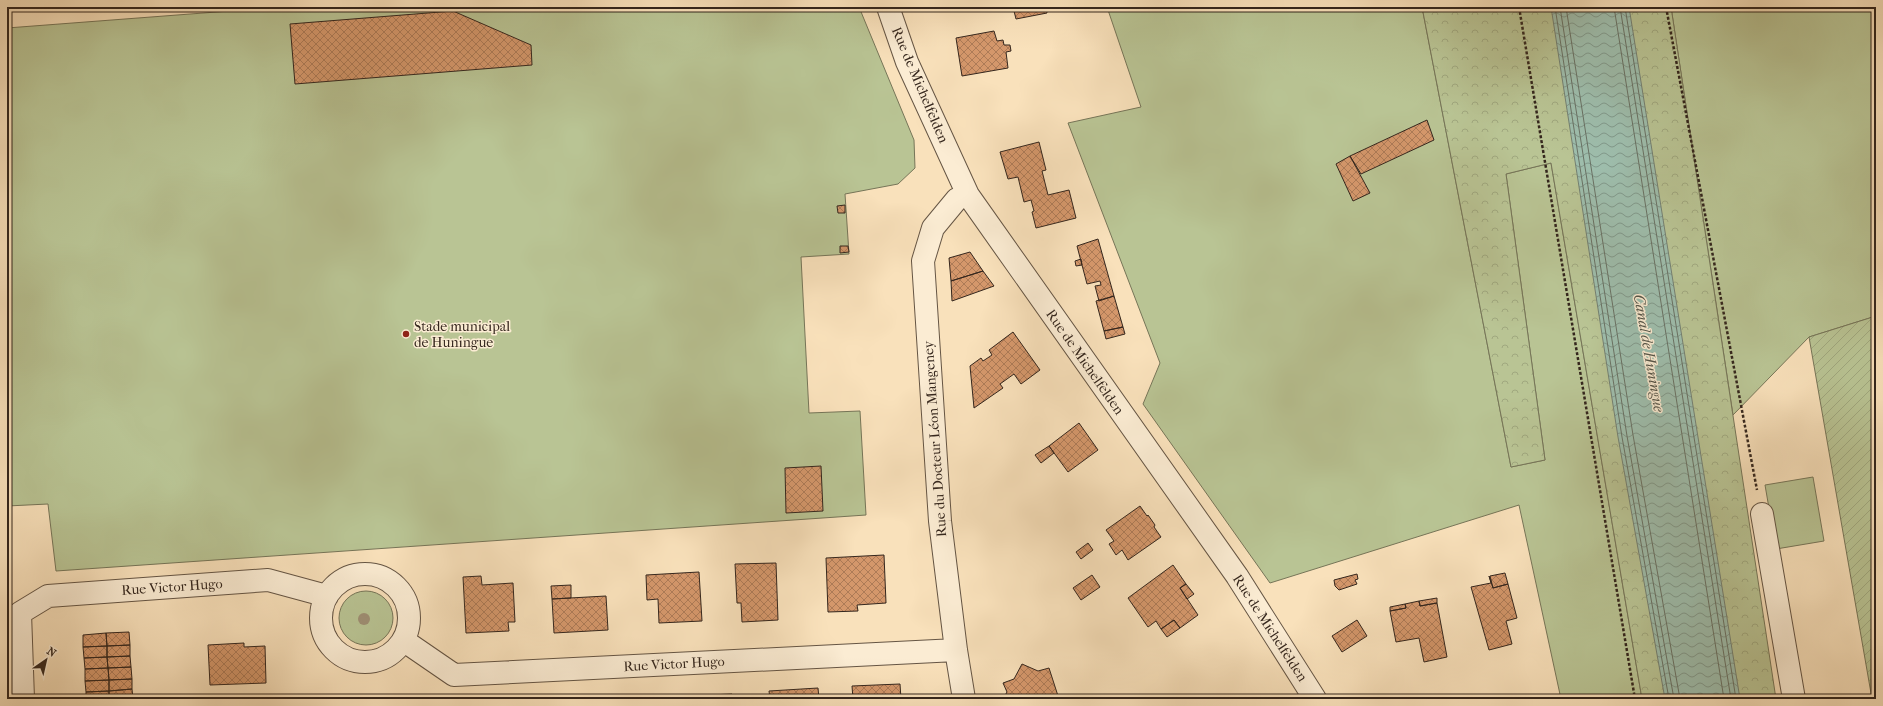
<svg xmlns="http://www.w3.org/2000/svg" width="1883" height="706" font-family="'IM FELL French Canon',serif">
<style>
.grass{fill:#b9c494;stroke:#767558}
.forest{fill:url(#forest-crowns);stroke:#767558}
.garden{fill:url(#garden-furrows);stroke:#767558}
.water{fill:url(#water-waves);stroke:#748173}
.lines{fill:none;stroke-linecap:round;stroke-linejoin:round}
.shore{stroke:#697265;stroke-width:1}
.building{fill:url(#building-cross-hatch);stroke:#34261d}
.minor-casing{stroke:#655544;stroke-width:24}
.path{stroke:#34261d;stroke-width:2.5;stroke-dasharray:3 2;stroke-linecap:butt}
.minor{stroke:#fbecd3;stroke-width:22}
.tree{fill:#9f9075}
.poi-dot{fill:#8f2418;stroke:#fbecd3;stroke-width:1.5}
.labels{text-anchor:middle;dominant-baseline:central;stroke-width:3;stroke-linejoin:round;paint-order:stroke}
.street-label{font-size:14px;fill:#34261d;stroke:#fbecd3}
.poi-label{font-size:14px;fill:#34261d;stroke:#fbecd3;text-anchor:start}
.water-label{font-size:15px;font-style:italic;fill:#545448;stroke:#fbecd3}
</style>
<defs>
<pattern id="forest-crowns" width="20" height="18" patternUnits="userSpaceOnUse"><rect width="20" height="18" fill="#b9c494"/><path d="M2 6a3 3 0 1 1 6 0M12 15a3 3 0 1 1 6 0" fill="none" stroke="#a0a87f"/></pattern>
<pattern id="garden-furrows" width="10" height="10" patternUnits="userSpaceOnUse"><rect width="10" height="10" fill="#b9c494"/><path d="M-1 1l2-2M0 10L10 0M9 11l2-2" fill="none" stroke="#a0a87f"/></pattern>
<pattern id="water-waves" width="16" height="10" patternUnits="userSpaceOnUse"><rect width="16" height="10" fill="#9ebead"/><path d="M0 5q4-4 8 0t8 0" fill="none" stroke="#829a8c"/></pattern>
<pattern id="building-cross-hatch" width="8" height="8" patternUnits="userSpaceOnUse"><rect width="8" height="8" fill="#d4976b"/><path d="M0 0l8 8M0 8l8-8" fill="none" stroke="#ad7b57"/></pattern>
</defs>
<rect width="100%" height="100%" fill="#f9e1bb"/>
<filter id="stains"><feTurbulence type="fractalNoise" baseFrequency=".005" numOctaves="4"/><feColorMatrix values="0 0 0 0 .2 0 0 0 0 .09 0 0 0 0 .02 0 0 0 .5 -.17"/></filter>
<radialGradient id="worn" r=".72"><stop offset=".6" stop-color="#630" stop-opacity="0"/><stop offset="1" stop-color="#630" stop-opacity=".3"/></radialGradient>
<!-- grass -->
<path class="grass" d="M 282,7 L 859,7 L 914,140 L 915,168 L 898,184 L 845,194 L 849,254 L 801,257 L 809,413 L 860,411 L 866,515 L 56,571 L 48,504 L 7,506 L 7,28 Z
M 1107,7 L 1422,7 L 1511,467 L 1545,460 L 1506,174 L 1551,163 L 1642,699 L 1561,699 L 1519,505 L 1270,583 L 1143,404 L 1160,363 L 1068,123 L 1141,107 Z
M 1671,7 L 1876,7 L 1876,316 L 1809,337 L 1733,415 Z
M 1813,477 L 1824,541 L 1776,549 L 1765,485 Z
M339 618a27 27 0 1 1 54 0a27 27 0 1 1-54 0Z"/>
<!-- forest -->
<path class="forest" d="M 1422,7 L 1671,7 L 1776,699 L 1642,699 L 1551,163 L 1506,174 L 1545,460 L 1511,467 Z"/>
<!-- garden -->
<path class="garden" d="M 1876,316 L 1876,699 L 1872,699 L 1809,337 Z"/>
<!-- water -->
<path class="water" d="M 1551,7 L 1629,7 L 1740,699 L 1665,699 L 1618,437 Z"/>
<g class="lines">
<!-- shore -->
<path class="shore" d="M 1555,7 L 1622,437 L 1669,699
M 1560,7 L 1627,436 L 1674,699
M 1566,7 L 1633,435 L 1680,699
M 1614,7 L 1724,699
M 1620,7 L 1731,699
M 1625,7 L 1736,699"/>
</g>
<!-- building -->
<path class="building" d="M 1013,7 L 1046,7 L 1047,13 L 1016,19 Z
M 453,11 L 531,45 L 532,65 L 295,84 L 290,24 Z
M 994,31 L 997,41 L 1003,40 L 1004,45 L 1010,45 L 1011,51 L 1006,52 L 1008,68 L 962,76 L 956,38 Z
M 1427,120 L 1434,140 L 1361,174 L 1350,156 Z
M 1039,142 L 1046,170 L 1042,171 L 1048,195 L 1069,190 L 1076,218 L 1036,228 L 1032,212 L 1034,211 L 1031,200 L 1024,202 L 1018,177 L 1008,179 L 1000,152 Z
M 1350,156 L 1370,193 L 1353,201 L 1336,164 Z
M 845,205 L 845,213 L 838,213 L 837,206 Z
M 1098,239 L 1114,296 L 1099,301 L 1095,286 L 1101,285 L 1100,281 L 1087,284 L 1077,246 Z
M 840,246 L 848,246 L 849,252 L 840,253 Z
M 970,252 L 983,271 L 951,281 L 949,258 Z
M 1081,259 L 1082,265 L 1076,266 L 1075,261 Z
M 983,271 L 994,286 L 952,301 L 951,281 Z
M 1114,296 L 1123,327 L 1104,331 L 1096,301 Z
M 1123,327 L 1125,334 L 1106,339 L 1104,331 Z
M 1013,332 L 1040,370 L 1021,384 L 1014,374 L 1000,384 L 1003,388 L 974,408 L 970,366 L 981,358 L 983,361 L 992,355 L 989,350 Z
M 1079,423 L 1098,450 L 1068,472 L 1049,446 Z
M 1049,446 L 1054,453 L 1041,463 L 1035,455 Z
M 821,466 L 823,511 L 786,513 L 785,468 Z
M 1140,506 L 1147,516 L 1148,515 L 1155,525 L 1154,527 L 1161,537 L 1128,560 L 1122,550 L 1116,555 L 1109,544 L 1114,541 L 1106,530 Z
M 1088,543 L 1093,550 L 1081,559 L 1076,552 Z
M 884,555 L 886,603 L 857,605 L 858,611 L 828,612 L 826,558 Z
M 776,563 L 778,620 L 742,622 L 741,603 L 737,603 L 735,564 Z
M 1173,565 L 1186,584 L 1180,588 L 1198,615 L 1180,628 L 1174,620 L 1161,629 L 1156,621 L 1148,627 L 1128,598 Z
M 699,572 L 702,621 L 659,623 L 658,599 L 647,600 L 646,575 Z
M 1505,573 L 1508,584 L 1493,588 L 1490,576 Z
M 1357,574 L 1358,579 L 1355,580 L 1357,584 L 1339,590 L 1335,586 L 1334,580 Z
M 1092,575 L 1100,587 L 1081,600 L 1073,588 Z
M 481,576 L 482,585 L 513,583 L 515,622 L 508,622 L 509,631 L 466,633 L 463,577 Z
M 1489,576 L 1493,588 L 1508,584 L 1517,618 L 1506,621 L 1512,644 L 1489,650 L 1471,587 L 1491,583 Z
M 1186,584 L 1194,594 L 1187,599 L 1180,588 Z
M 571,585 L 571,598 L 552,599 L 551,586 Z
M 606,596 L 608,630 L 554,633 L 552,599 Z
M 1437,598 L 1437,603 L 1420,606 L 1419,601 Z
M 1419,601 L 1420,606 L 1437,603 L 1447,657 L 1424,662 L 1419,638 L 1396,642 L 1390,611 L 1406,608 L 1405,604 Z
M 1405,604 L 1406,608 L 1390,611 L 1390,607 Z
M 1174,620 L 1180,628 L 1167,637 L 1161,629 Z
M 1357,620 L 1367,636 L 1342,652 L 1332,636 Z
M 129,632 L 130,645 L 107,646 L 106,633 Z
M 106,633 L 107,646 L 83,647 L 83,635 Z
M 244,643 L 244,647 L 265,646 L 266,683 L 210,685 L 208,645 Z
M 130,645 L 130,656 L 107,657 L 107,646 Z
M 107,646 L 107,657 L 84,658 L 83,647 Z
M 130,656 L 131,667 L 108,668 L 107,657 Z
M 107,657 L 108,668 L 85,669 L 84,658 Z
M 1022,664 L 1038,671 L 1049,668 L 1059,699 L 1003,699 L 1007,692 L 1003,683 L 1014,679 Z
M 131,667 L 132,679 L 109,680 L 108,668 Z
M 108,668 L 109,680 L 85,681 L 85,669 Z
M 132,679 L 132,689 L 109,691 L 109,680 Z
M 109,680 L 109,691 L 86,692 L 85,681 Z
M 900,684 L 901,699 L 853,699 L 852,686 Z
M 818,688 L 819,699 L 770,699 L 769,691 Z
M 132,689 L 133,699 L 109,699 L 109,691 Z
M 109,691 L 109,699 L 86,699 L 86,692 Z
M 732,694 L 732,699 L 686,699 L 686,696 Z"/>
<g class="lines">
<defs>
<path id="minor" d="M 888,7 L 907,62 L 968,195 L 1237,576 L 1315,699
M 1762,514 L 1794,699
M321 618a44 44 0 1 1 88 0a44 44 0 1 1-88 0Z
M 403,640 L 454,675 L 956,650
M 23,699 L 20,613 L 48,596 L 268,580 L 327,596
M 964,699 L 956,650 L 940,521 L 923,261 L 933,228 L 957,199 L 968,195"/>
</defs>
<!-- minor casing -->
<use href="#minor" class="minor-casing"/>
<!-- path -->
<path class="path" d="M 1519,7 L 1635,699
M 1666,7 L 1757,490"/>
<!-- minor -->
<use href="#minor" class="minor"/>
</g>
<!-- trees -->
<circle class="tree" cx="364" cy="619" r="6"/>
<!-- markers -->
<circle class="poi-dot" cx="406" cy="334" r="4"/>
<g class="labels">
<!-- street labels -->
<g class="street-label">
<text transform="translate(920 85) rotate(67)">Rue de Michelfelden</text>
<text transform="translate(1085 362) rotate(55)">Rue de Michelfelden</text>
<text transform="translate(935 439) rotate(-94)">Rue du Docteur Léon Mangeney</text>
<text transform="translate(172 587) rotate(-4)">Rue Victor Hugo</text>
<text transform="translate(1270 628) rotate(57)">Rue de Michelfelden</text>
<text transform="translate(674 664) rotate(-3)">Rue Victor Hugo</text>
</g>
<!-- poi labels -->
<g class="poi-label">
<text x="414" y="326">Stade municipal<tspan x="414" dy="16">de Huningue</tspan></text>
</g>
<!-- water labels -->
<g class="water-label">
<text transform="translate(1649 353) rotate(80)">Canal de Huningue</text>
</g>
</g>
<!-- margin -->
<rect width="1883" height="706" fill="none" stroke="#f9e1bb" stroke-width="24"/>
<rect x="8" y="8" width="1867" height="690" fill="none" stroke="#34261d" stroke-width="2"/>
<rect x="12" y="12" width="1859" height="682" fill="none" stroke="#34261d"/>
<!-- north arrow -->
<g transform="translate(46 660) rotate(34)" stroke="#fbecd3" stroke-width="3" paint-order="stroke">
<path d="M0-3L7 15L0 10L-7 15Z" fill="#34261d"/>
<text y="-6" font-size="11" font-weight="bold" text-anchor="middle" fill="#34261d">N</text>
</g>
<rect width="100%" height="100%" filter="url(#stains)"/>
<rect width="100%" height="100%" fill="url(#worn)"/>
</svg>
